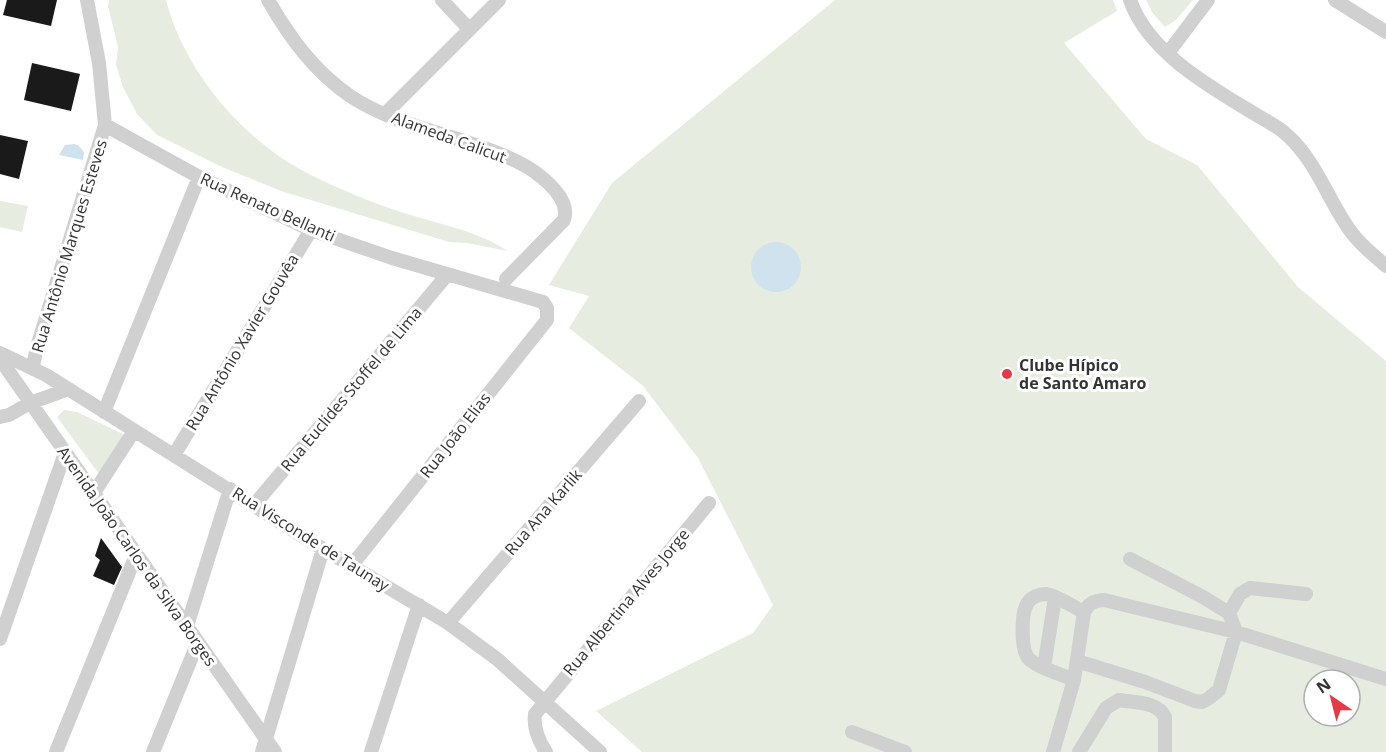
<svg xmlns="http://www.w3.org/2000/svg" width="1386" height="752" font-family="'Open Sans',sans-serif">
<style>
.green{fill:#e6ecdf;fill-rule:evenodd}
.water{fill:#cfe2ee}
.building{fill:#1a1a1a}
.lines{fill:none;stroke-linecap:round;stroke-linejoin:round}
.minor{stroke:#d0d0d0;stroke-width:14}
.poi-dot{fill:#e63946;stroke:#fff;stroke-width:2}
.labels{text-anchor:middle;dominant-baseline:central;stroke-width:6;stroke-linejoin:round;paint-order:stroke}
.street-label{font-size:16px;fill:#333;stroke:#fff}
.poi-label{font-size:16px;font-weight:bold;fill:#333;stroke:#fff;text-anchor:start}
</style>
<rect width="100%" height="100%" fill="#fff"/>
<!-- green -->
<path class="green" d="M 109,0 L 166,0 C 182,62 227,120 280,157 C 310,177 357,197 392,209 C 431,223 473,228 508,251 L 467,243 L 449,242 L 281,191 L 222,167 L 157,135 L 137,114 L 123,87 L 116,65 L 118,47 L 108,6 Z
M 835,0 L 1113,0 L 1117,11 L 1064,43 L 1146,139 L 1197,165 L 1298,287 L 1386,361 L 1386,752 L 642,752 L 596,711 L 753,633 L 773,605 L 698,458 L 643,386 L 569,328 L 589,296 L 549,285 L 612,183 ZM 1314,680 L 1350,680 L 1350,716 L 1314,716 Z
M 1146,0 L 1193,0 L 1176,20 L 1165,27 L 1152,12 Z
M 0,201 L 28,206 L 22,232 L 0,227 Z
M 64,410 L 77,412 L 125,435 L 99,474 L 57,417 Z"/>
<!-- water -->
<path class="water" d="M 74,144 L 78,145 L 84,152 L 83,160 L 59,155 L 65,145 Z
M751 267a25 25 0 1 1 50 0a25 25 0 1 1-50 0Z"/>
<!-- building -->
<path class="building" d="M 7,0 L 57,0 L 51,26 L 3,15 Z
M 32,63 L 80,74 L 71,111 L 24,100 Z
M 0,135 L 28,141 L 19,179 L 0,174 Z
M 101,538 L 122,567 L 114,585 L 93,576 L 100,560 L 95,556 Z"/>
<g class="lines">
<!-- minor -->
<path class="minor" d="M 268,0 C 290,38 314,71 350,96 C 400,129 463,135 516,161 C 535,170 572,196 564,220 L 506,279
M 442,0 L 469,29
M 1130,0 C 1147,49 1202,82 1245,108 C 1259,117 1275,124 1287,135 C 1314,159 1326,194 1345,223 C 1355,240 1371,253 1386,266
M 1335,0 L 1386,32
M 1168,53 L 1208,0
M 385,114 L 499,0
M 105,125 L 199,177 L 311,230 L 392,258 L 543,302 L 547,308 L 547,320 L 352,565
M 0,353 L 46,375 L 323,549 L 448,623 L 497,659 L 600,752
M 0,359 L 275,752
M 33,367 L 37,347 L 105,125 L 99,63 L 87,0
M 104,412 L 199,177
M 0,417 L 9,415 L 30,403 L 69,389
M 174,455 L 311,230
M 93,494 L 134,431
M 255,504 L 447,275
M 1229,613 L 1240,594 L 1250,588 L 1306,594
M 448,623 L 639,401
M 187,626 L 230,489
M 0,639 L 65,453
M 1077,661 L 1145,682 L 1195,701 L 1202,702 L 1209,698 L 1219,690 L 1236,632 L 1229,613 L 1203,597 L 1130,559
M 1044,667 L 1055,598
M 1074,680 C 1063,675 1036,667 1028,658 C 1021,649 1021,614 1027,604 C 1031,597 1039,594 1046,594 C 1055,595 1074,607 1084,612
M 852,732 L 905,752
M 56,752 L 136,555
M 153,752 L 198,642
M 262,752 L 323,549
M 371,752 L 419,605
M 546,752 C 539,741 533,727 535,714 L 709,503
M 1053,752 L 1074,680 L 1084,612 C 1089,603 1093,601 1104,600 L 1236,632 L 1386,679
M 1079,752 L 1106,708 L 1119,700 C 1135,703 1157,701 1165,717 L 1165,752"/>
</g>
<!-- markers -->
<circle class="poi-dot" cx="1007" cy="374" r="6"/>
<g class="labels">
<!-- street labels -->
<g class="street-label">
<text transform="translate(449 137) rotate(20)">Alameda Calicut</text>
<text transform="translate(268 207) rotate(24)">Rua Renato Bellanti</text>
<text transform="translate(69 246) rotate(-73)">Rua Antônio Marques Esteves</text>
<text transform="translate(242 342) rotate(-59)">Rua Antônio Xavier Gouvêa</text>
<text transform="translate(351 389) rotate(-50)">Rua Euclides Stoffel de Lima</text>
<text transform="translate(455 435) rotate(-52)">Rua João Elias</text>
<text transform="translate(543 512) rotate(-49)">Rua Ana Karlik</text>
<text transform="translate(311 539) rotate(32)">Rua Visconde de Taunay</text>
<text transform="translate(137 556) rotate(55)">Avenida João Carlos da Silva Borges</text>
<text transform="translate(626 602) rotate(-50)">Rua Albertina Alves Jorge</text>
</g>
<!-- poi labels -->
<g class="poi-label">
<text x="1019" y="365">Clube Hípico<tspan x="1019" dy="18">de Santo Amaro</tspan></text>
</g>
</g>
<!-- north arrow -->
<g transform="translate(1332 698) rotate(325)"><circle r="28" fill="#ffffff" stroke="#adadad" stroke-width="1.5"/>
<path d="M0-4.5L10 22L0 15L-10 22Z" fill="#e63946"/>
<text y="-9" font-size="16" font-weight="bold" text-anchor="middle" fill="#333333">N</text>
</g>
</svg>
